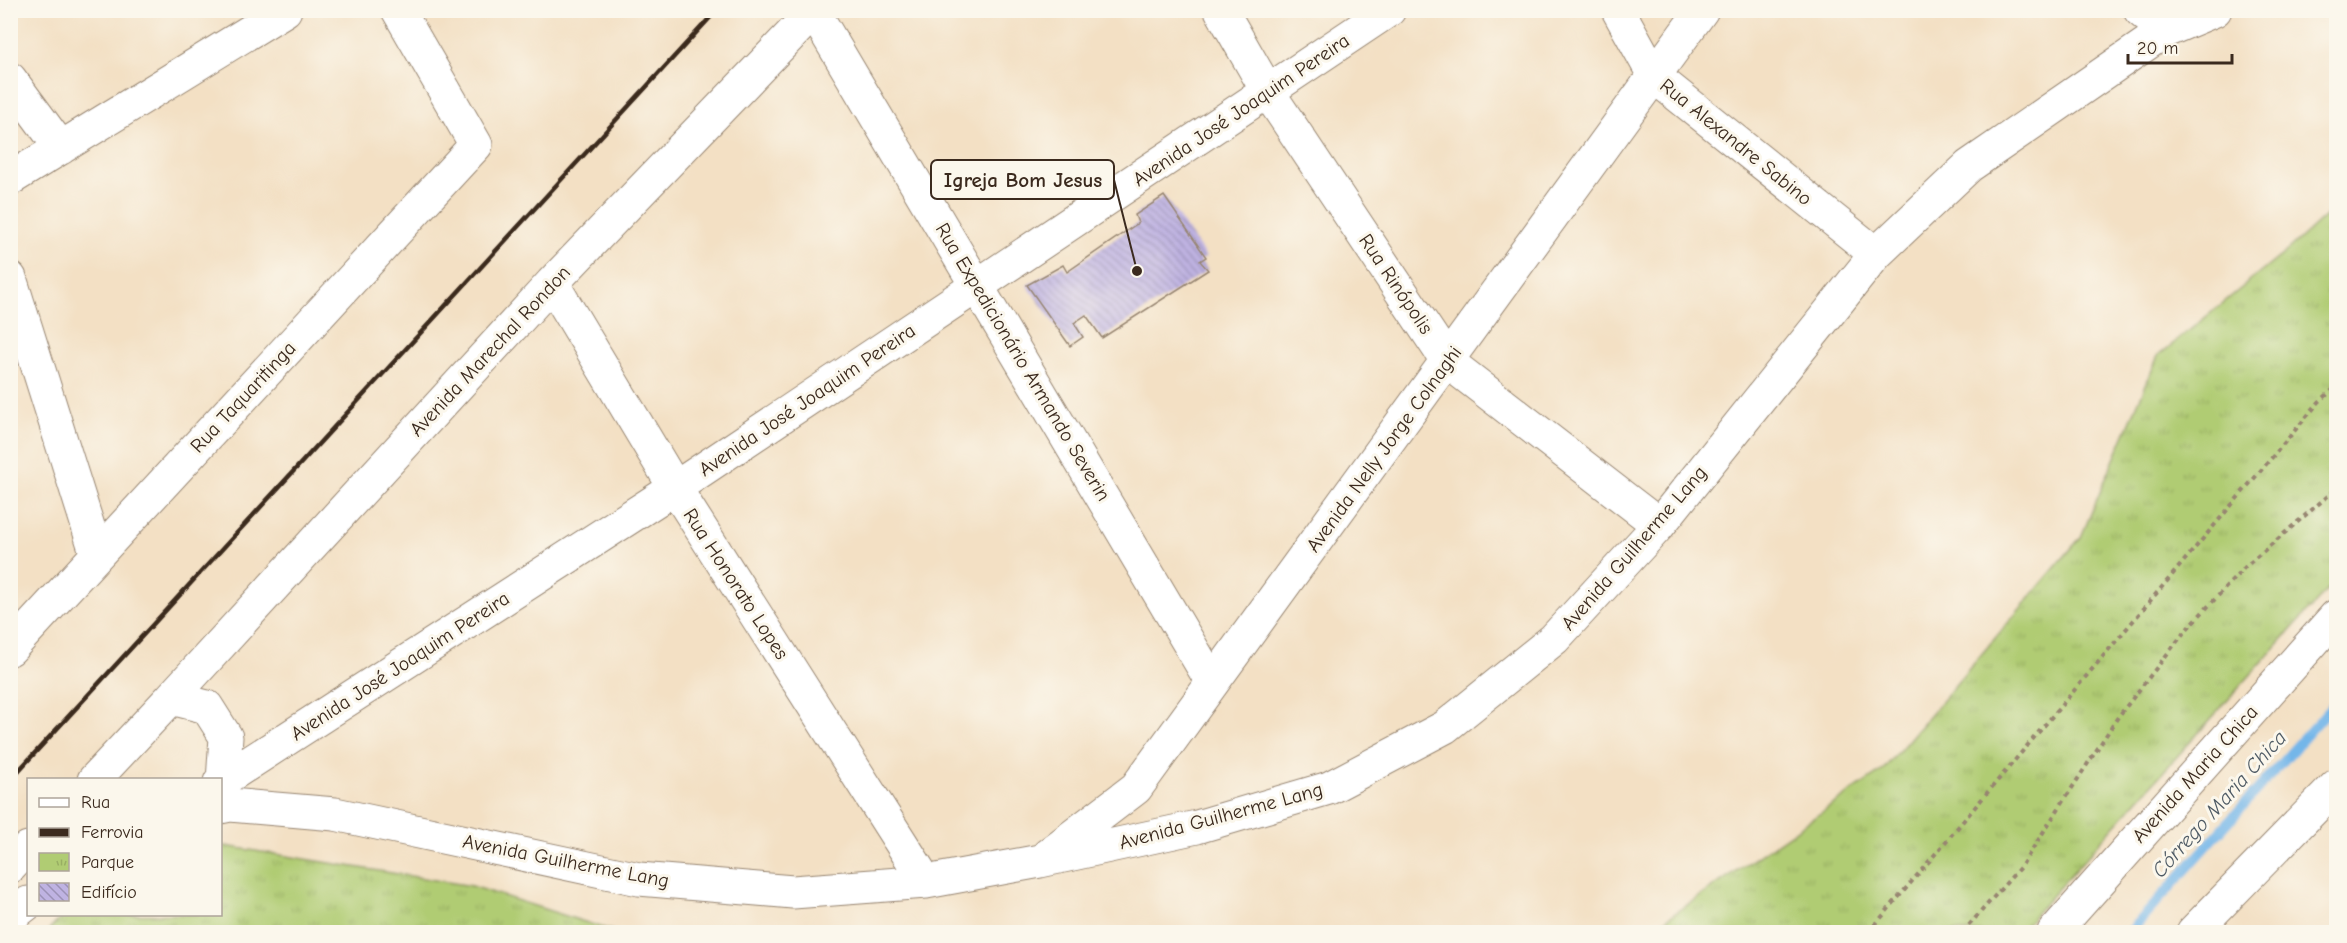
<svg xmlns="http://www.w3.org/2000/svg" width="2347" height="943" font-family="'Comic Neue',sans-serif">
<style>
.park{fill:url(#park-tufts);stroke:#767b48;stroke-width:1.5}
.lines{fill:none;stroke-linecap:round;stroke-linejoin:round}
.stream{stroke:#73b6e9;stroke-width:10}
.building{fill:url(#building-back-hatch)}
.minor-casing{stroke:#978571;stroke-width:35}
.major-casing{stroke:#978571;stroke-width:35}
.path{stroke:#978571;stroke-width:4;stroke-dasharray:4.5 4.5;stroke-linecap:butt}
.minor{stroke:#fff;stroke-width:33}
.major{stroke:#fff;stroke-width:33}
.rail{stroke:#3b2a1e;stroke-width:4.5}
.labels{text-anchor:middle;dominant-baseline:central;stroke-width:6;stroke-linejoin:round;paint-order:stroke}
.street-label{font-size:20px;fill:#3b2a1e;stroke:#fbf7ec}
.water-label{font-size:21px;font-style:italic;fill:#4f5b65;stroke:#fbf7ec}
.leader{fill:none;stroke:#3b2a1e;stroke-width:2}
.callout-dot{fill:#3b2a1e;stroke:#fbf7ec;stroke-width:2}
.callout{fill:#fbf7ec;stroke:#3b2a1e;stroke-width:2}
.callout-label{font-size:21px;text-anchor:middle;font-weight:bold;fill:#3b2a1e}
</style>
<defs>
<pattern id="park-tufts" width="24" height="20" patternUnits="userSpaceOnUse" patternTransform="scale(1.5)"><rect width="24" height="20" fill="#b0cc73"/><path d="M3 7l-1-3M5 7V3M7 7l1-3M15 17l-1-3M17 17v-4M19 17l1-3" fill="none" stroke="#98af63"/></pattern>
<pattern id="building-back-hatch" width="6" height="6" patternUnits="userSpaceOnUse" patternTransform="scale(1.5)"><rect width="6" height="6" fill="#bfb3e2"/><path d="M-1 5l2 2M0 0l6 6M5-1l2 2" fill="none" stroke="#9c92b7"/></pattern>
</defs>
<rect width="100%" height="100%" fill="#fbf7ec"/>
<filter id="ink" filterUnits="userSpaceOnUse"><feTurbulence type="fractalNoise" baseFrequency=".0167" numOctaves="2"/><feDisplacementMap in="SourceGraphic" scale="12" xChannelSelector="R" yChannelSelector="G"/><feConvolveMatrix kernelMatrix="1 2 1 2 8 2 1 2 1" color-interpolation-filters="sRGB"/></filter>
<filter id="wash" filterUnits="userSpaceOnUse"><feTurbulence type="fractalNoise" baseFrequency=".008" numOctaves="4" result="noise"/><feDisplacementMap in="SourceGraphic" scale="24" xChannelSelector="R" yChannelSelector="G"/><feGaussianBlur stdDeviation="1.35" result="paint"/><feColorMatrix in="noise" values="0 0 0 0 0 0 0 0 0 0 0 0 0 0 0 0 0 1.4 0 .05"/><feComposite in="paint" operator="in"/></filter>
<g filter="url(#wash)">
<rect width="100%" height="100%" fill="#f3e0c4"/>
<!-- park -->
<path class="park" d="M 2336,206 L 2336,580 L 2019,932 L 1648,932 L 1883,770 L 2081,537 L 2158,356 L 2288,250 Z
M 225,846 L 472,886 L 616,932 L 47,932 L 64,915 L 220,914 L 221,847 Z"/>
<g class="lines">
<!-- stream -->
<path class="stream" d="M 2130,932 L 2336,702"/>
</g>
<g id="blocks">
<!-- building -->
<path class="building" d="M 1164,196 L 1206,257 L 1200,261 L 1208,270 L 1102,338 L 1086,315 L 1074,323 L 1083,337 L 1070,346 L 1027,285 L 1063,265 L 1067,272 L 1138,223 L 1135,215 Z"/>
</g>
</g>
<g filter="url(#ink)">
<use href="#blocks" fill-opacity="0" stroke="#978571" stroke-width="1.5"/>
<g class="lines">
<defs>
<path id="minor" d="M 1221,10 L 1268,92 L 1448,362 L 1659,525
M 1618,10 L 1655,77 L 1876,254
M 2140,10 L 2165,31
M 814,12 L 1212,682
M 10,79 L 61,148
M 10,179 L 285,10
M 10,278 L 97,555
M 552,283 L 675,488 L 926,882
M 10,649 L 476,145 L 398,10
M 171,698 L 552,283 L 815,10
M 94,780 L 171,698 L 207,707 L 226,737 L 223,781
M 220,782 L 675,488 L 1389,10
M 220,807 L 230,805 L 335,814 L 639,879 L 793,892 L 926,882 L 1040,861 L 1197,827 L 1329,788 L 1445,727 L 1554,639 L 1659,525 L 1876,254 L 1969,166 L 2165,31 L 2215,10
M 1048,855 L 1136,788 L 1702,10
M 10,867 L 28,848
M 10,917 L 28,903"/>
<path id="major" d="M 2054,932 L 2336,616
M 2193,932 L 2336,786"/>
</defs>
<!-- minor casing -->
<use href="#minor" class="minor-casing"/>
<!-- major casing -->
<use href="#major" class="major-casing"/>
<!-- path -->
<path class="path" d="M 1869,932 L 2319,402 L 2336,387
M 1963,932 L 2022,865 L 2118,717 L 2186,630 L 2245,567 L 2336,489"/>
<!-- minor -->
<use href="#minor" class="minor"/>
<!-- major -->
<use href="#major" class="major"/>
<!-- rail -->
<path class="rail" d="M 10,780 L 717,10"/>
</g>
</g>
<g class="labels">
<!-- street labels -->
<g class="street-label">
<text transform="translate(1241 110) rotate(-34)">Avenida José Joaquim Pereira</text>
<text transform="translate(1736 142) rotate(39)">Rua Alexandre Sabino</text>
<text transform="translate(1396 284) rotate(56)">Rua Rinópolis</text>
<text transform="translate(490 351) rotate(-47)">Avenida Marechal Rondon</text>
<text transform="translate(1023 362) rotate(59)">Rua Expedicionário Armando Severin</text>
<text transform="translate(243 397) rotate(-47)">Rua Taquaritinga</text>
<text transform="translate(807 400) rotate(-34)">Avenida José Joaquim Pereira</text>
<text transform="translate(1384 449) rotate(-54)">Avenida Nelly Jorge Colnaghi</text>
<text transform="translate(1634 548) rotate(-49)">Avenida Guilherme Lang</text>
<text transform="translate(736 584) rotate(57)">Rua Honorato Lopes</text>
<text transform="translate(400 666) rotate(-33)">Avenida José Joaquim Pereira</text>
<text transform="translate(2195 774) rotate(-48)">Avenida Maria Chica</text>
<text transform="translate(1221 816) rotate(-15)">Avenida Guilherme Lang</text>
<text transform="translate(566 861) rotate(11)">Avenida Guilherme Lang</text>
</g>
<!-- water labels -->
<g class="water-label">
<text transform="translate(2219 804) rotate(-48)">Córrego Maria Chica</text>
</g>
</g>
<!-- callouts -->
<path class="leader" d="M1137 271L1114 180"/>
<circle class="callout-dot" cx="1137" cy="271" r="6"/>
<rect class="callout" x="931" y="160" width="183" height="39" rx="6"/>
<g class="callout-label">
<text x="1023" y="187">Igreja Bom Jesus</text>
</g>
<!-- margin -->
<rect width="2347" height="943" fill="none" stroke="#fbf7ec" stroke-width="36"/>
<!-- legend -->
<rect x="27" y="778" width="195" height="138" fill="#fbf7ec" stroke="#aea59a" stroke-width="1.5"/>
<rect x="39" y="798" width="30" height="9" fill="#ffffff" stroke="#aea59a" stroke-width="1.5"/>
<text x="81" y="808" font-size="18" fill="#3b2a1e">Rua</text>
<rect x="39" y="828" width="30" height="9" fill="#3b2a1e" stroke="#aea59a" stroke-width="1.5"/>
<text x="81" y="838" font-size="18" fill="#3b2a1e">Ferrovia</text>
<rect x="39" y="853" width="30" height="18" fill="url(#park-tufts)" stroke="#aea59a" stroke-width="1.5"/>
<text x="81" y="868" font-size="18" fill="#3b2a1e">Parque</text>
<rect x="39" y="883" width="30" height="18" fill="url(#building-back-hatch)" stroke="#aea59a" stroke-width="1.5"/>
<text x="81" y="898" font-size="18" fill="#3b2a1e">Edifício</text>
<!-- scale -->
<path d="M2128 54v9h104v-9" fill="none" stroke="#3b2a1e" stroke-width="3"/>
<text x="2137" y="54" font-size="18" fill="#3b2a1e" stroke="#fbf7ec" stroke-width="4.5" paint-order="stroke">20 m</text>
</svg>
